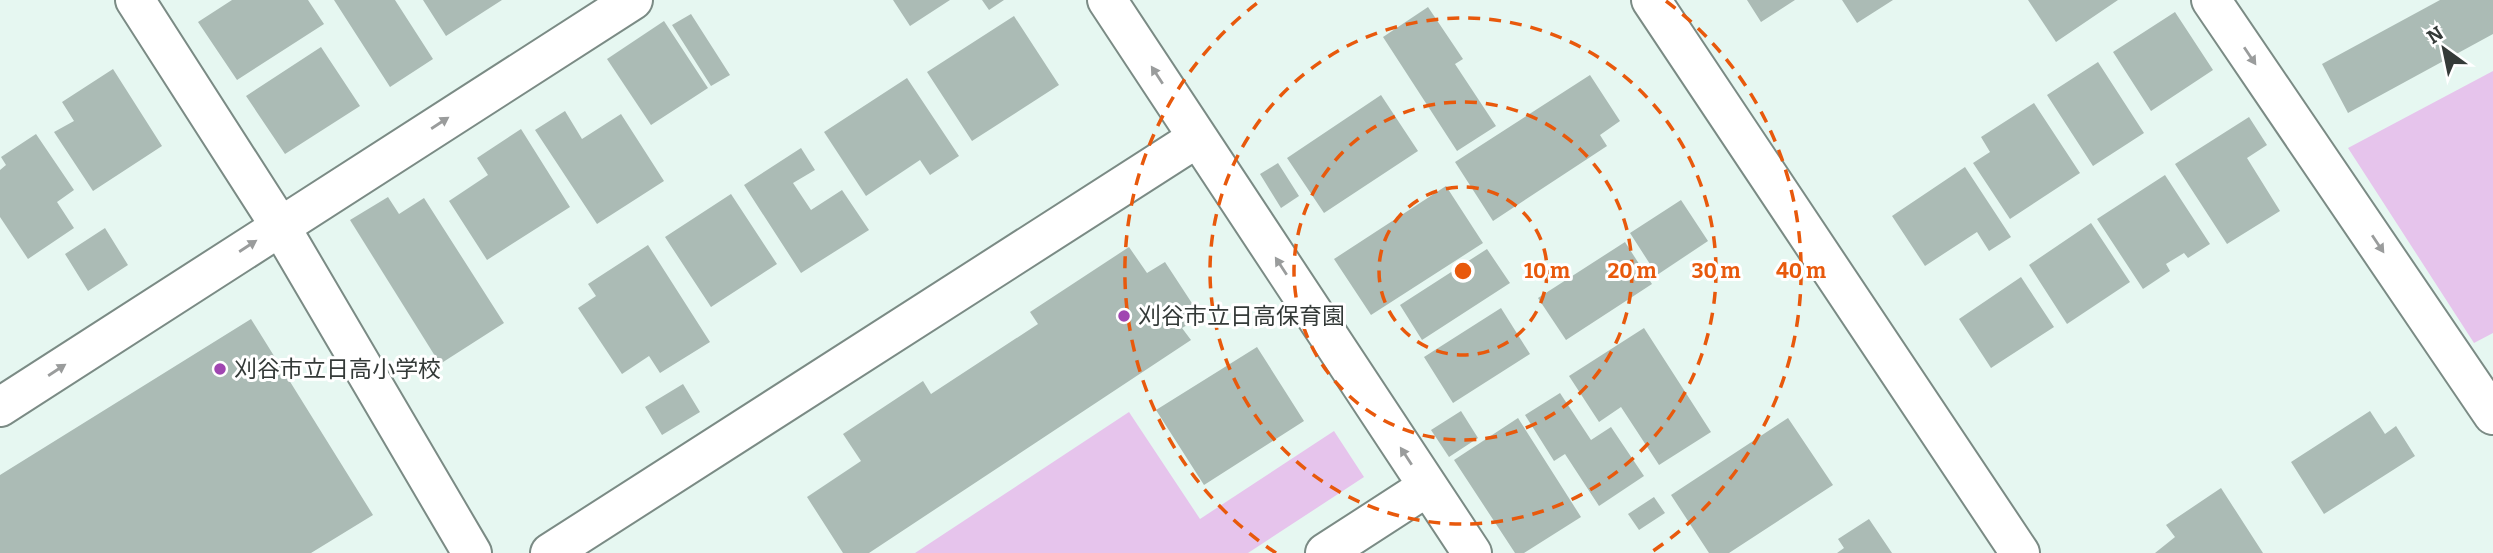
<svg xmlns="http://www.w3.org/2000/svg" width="2493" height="553" font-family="Bitter,'Noto Sans JP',serif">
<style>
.green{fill:#e6c4ec}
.building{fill:#abbbb5}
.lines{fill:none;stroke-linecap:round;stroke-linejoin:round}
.minor-casing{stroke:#7b8b85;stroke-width:42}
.minor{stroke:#fff;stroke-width:38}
.oneway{fill:#9a9c9c}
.ring{fill:none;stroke:#e8590c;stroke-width:3.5;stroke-dasharray:12 9}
.poi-dot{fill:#a046b1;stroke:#fff;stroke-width:2.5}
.labels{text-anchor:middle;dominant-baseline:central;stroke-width:6;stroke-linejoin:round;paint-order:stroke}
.poi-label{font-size:23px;fill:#343a38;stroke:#fff;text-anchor:start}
.centre{fill:#e8590c;stroke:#fff;stroke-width:3.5}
.ring-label{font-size:21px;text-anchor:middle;font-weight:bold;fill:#e8590c;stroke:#fff;stroke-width:6;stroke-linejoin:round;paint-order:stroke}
</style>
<rect width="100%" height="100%" fill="#e6f7f1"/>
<!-- green -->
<path class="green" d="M 2493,71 L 2493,333 L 2474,343 L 2348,148 Z
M 1129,412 L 1200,519 L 1334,431 L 1364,477 L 1248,553 L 915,553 Z"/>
<!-- building -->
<path class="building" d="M 232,0 L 308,0 L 324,24 L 237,80 L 198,22 Z
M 334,0 L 395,0 L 433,59 L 390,87 Z
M 423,0 L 502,0 L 446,36 Z
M 893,0 L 950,0 L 910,26 Z
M 982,0 L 1004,0 L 989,10 Z
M 1747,0 L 1795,0 L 1761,22 Z
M 1842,0 L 1893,0 L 1857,23 Z
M 2028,0 L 2118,0 L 2056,42 Z
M 2440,0 L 2493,0 L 2493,34 L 2348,113 L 2322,64 Z
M 1428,7 L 1463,59 L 1455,64 L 1496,126 L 1457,151 L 1383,37 Z
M 2175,12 L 2213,70 L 2151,111 L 2113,52 Z
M 691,14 L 730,75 L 711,86 L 672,25 Z
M 1014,16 L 1059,85 L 972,141 L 927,72 Z
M 664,21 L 708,88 L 651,125 L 607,59 Z
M 321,47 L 360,106 L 285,154 L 246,96 Z
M 2098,62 L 2144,133 L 2093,166 L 2047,95 Z
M 113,69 L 162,146 L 93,191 L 54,132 L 74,121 L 62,102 Z
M 1590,75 L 1620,121 L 1600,135 L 1607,146 L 1493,221 L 1455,162 Z
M 907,78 L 959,156 L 930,175 L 920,160 L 866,196 L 824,132 Z
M 1381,95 L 1418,151 L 1324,213 L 1287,158 Z
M 2034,103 L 2080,173 L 2010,219 L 1973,163 L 1990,152 L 1981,137 Z
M 565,111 L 582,139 L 621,114 L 664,181 L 597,224 L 535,130 Z
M 2249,117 L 2267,145 L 2247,158 L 2280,211 L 2227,244 L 2175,164 Z
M 521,129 L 570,207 L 487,260 L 449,201 L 488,175 L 477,158 Z
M 36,134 L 74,190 L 57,202 L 74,228 L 28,259 L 0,217 L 0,170 L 6,165 L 1,157 Z
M 801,148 L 815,170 L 793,183 L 811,210 L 842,190 L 869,230 L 801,273 L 744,185 Z
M 1278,163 L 1299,196 L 1281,208 L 1260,174 Z
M 1965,167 L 2011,237 L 1989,251 L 1977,232 L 1925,266 L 1892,216 Z
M 2165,175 L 2210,244 L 2188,258 L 2184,253 L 2166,264 L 2170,271 L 2143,289 L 2097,219 Z
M 1446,186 L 1483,243 L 1371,315 L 1334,259 Z
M 731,194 L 777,264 L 711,307 L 665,237 Z
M 388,197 L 399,214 L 424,198 L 504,323 L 440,364 L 350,220 Z
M 1681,200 L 1708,241 L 1657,275 L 1630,233 Z
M 2091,223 L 2130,282 L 2067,324 L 2029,265 Z
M 105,228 L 128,265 L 88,291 L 65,254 Z
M 1625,242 L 1652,284 L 1566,340 L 1538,298 Z
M 648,245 L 710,342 L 660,373 L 649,356 L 622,374 L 578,308 L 596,296 L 588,284 Z
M 1129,247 L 1147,273 L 1165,262 L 1201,317 L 1182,328 L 1191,340 L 869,553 L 843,553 L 807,497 L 861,461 L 843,434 L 923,381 L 931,394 L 1038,324 L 1030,312 Z
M 1487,249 L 1510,283 L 1422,340 L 1400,305 Z
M 2021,277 L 2054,327 L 1991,368 L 1959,319 Z
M 1501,308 L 1530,354 L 1453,403 L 1424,357 Z
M 251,319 L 373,515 L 311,553 L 0,553 L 0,475 Z
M 1644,328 L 1711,432 L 1659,465 L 1621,407 L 1599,422 L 1569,376 Z
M 1257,347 L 1304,421 L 1204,485 L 1156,410 Z
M 683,384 L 700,412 L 662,435 L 645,407 Z
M 1560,393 L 1591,440 L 1611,427 L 1644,476 L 1599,506 L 1565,454 L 1554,461 L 1525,415 Z
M 1461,411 L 1478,438 L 1449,457 L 1431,430 Z
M 2370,411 L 2385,434 L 2396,426 L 2415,456 L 2324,514 L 2291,462 Z
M 1518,418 L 1581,517 L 1524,553 L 1515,553 L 1454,460 Z
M 1788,418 L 1833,485 L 1729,553 L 1709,553 L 1671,495 Z
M 2221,488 L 2263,553 L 2155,553 L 2175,537 L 2166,525 Z
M 1654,497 L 1665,513 L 1639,530 L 1628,514 Z
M 1869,519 L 1892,553 L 1837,553 L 1844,548 L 1838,539 Z"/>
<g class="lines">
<defs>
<path id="minor" d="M 135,0 L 280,226 L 472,553
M 1107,0 L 1472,553
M 1651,0 L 2020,553
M 2211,0 L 2493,415
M 0,407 L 633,0
M 550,553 L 1197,138
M 1325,553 L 1427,487"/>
</defs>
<!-- minor casing -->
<use href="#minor" class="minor-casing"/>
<!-- minor -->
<use href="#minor" class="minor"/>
</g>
<!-- one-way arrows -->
<defs><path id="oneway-solid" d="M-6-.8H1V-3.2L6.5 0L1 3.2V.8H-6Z" transform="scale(1.75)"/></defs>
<g class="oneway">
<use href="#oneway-solid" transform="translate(2250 56) rotate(56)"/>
<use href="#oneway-solid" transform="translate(1157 75) rotate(-123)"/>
<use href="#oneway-solid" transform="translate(440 123) rotate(-33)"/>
<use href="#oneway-solid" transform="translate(2378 244) rotate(56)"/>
<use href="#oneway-solid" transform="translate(248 246) rotate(-33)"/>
<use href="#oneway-solid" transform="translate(1281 266) rotate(-123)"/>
<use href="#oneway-solid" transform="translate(57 370) rotate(-33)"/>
<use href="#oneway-solid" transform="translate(1406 456) rotate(-123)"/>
</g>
<!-- distance rings -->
<g class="ring">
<circle cx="1463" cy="271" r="84"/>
<circle cx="1463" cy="271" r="169"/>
<circle cx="1463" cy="271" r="253"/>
<path d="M1276 553A338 338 0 0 1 1260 1M1666 1A338 338 0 0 1 1650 553"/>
</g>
<!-- markers -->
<g class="poi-dot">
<circle cx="1124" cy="316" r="7"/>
<circle cx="220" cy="369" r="7"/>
</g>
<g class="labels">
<!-- poi labels -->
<g class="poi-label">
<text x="1138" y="316">刈谷市立日高保育園</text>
<text x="234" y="369">刈谷市立日高小学校</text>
</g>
</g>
<circle cx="1463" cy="271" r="10" class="centre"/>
<g class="ring-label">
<text x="1547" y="278">10 m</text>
<text x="1632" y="278">20 m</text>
<text x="1716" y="278">30 m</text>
<text x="1801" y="278">40 m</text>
</g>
<!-- north arrow -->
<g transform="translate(2444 49) rotate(327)" stroke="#ffffff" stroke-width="5" paint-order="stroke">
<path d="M0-5L12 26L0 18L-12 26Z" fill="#343a38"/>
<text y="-10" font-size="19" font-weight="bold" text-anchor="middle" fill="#343a38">N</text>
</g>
</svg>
